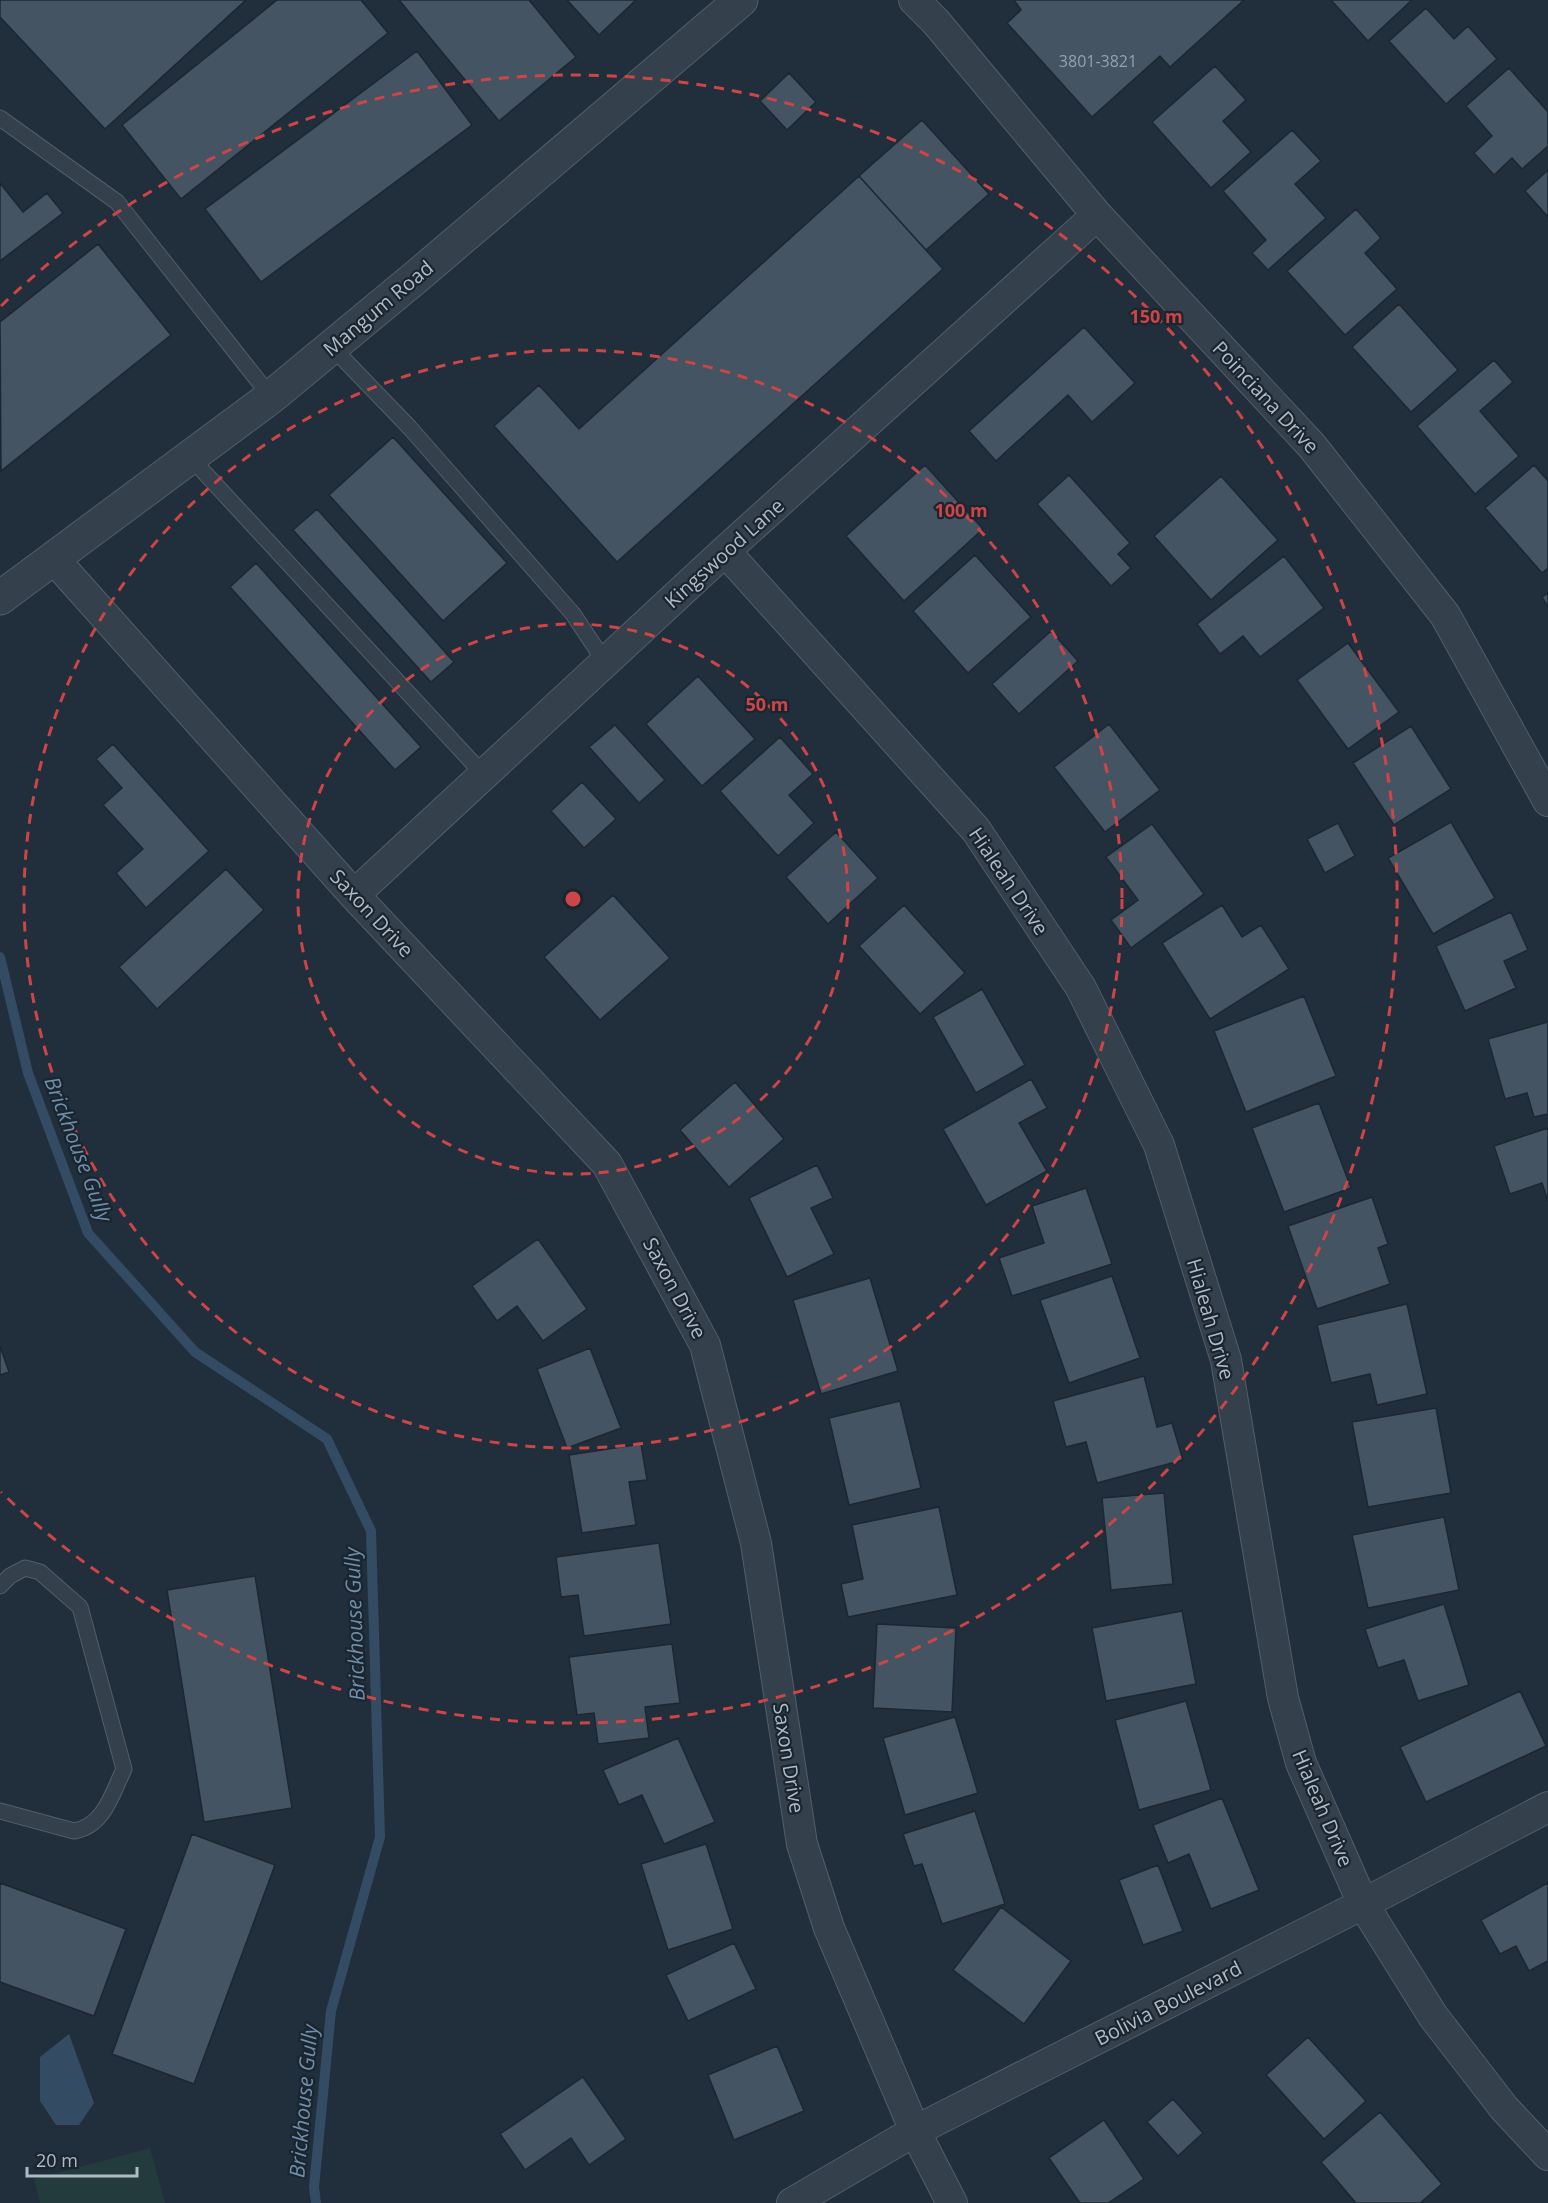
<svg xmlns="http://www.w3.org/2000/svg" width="1548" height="2203" font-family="'Open Sans',sans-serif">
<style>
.green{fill:#233b3c}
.water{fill:#344c63}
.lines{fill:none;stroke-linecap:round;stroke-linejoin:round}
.stream{stroke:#344c63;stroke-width:10}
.building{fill:#445462;stroke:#1c2732;stroke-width:1.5}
.service-casing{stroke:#525e69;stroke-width:17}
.minor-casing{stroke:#525e69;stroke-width:32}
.tertiary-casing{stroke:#525e69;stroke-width:35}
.service{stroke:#34404b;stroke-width:15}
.minor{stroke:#34404b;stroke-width:30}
.tertiary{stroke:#34404b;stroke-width:33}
.ring{fill:none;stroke:#ce4548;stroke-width:3;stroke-dasharray:10 8}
.labels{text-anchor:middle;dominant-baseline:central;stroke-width:4.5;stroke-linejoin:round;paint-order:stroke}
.number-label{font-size:16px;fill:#94a1ae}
.street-label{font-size:20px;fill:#afbbc7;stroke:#1a252f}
.water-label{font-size:21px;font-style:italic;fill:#6f8fac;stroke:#1a252f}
.centre{fill:#ce4548;stroke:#1a252f;stroke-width:3}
.ring-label{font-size:18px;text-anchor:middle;font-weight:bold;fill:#ce4548;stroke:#1a252f;stroke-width:4.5;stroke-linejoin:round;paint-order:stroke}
</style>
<rect width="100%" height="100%" fill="#212e3b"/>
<!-- green -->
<path class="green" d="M 150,2148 L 165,2203 L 40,2203 L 34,2179 Z"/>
<!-- water -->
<path class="water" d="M 69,2034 L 94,2103 L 79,2125 L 56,2125 L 40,2101 L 40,2057 Z"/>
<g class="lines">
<!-- stream -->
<path class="stream" d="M 0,957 L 28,1073 L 88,1233 L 195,1352 L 327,1439 L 371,1531 L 380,1837 L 331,2011 L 314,2187 L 316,2203"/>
</g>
<!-- building -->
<path class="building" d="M 0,0 L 246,0 L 105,129 L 0,17 Z
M 277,0 L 361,0 L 388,33 L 181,199 L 122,125 Z
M 399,0 L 529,0 L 576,57 L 499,121 Z
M 567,0 L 636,0 L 599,35 Z
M 1014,0 L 1244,0 L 1170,67 L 1160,56 L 1092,117 L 1007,23 L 1021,10 Z
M 1331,0 L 1412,0 L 1368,41 Z
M 1426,8 L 1454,39 L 1468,26 L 1497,59 L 1446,104 L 1389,41 Z
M 417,51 L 472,125 L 261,282 L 205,209 Z
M 1215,66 L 1246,100 L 1223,121 L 1251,152 L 1211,188 L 1152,122 Z
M 1509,68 L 1548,112 L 1548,146 L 1522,169 L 1512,158 L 1494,175 L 1474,153 L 1492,136 L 1466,106 Z
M 789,73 L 816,102 L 787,130 L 760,101 Z
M 922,120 L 989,194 L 926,250 L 859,176 Z
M 1292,130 L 1321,161 L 1295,184 L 1326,218 L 1268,270 L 1252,253 L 1266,240 L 1223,191 Z
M 1548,170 L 1548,217 L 1525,191 Z
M 859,176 L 943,269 L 617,562 L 494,426 L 539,385 L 579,429 Z
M 0,183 L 23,212 L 47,193 L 63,213 L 0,261 Z
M 1356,209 L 1381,238 L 1365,253 L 1397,289 L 1345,335 L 1287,271 Z
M 98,244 L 171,335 L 1,471 L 0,322 Z
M 1399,304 L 1458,370 L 1411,412 L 1352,347 Z
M 1084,327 L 1135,383 L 1092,422 L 1068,395 L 996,461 L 969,431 Z
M 1494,360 L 1513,382 L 1480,411 L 1519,456 L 1475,494 L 1417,426 Z
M 393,437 L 507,563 L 443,621 L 329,495 Z
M 925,465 L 983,529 L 904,601 L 846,536 Z
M 1534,465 L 1548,481 L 1548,568 L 1542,573 L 1485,508 Z
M 1069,475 L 1130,543 L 1118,554 L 1131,568 L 1111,586 L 1037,504 Z
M 1221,476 L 1278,540 L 1211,600 L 1154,536 Z
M 317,509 L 454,662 L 431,682 L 293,530 Z
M 975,555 L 1031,617 L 968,673 L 913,611 Z
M 1284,556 L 1324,608 L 1260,657 L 1243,636 L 1220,654 L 1197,624 Z
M 256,563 L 421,747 L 395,770 L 230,587 Z
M 1548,593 L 1548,607 L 1542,597 Z
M 1051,631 L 1078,661 L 1019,714 L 992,684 Z
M 1348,643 L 1399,712 L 1348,749 L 1297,680 Z
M 698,676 L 755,739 L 702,786 L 646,724 Z
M 1109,724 L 1160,790 L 1105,832 L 1054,767 Z
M 615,725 L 665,780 L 639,803 L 589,747 Z
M 1411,726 L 1451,789 L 1394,825 L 1353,763 Z
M 780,737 L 813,774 L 789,795 L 814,823 L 778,856 L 720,791 Z
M 113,744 L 209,851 L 146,908 L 116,873 L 143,849 L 103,805 L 122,788 L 96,759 Z
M 582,782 L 616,819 L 584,848 L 551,811 Z
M 1451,822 L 1495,898 L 1433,934 L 1388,858 Z
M 1338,823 L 1355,856 L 1325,873 L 1307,839 Z
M 1152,824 L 1204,894 L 1131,948 L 1111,920 L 1138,900 L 1106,857 Z
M 836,832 L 878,878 L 828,924 L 786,877 Z
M 226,869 L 264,910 L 157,1009 L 119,967 Z
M 613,895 L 670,958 L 600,1020 L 544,957 Z
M 904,905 L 965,973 L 920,1014 L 859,946 Z
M 1222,905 L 1242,937 L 1261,925 L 1289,969 L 1210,1019 L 1162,943 Z
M 1511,912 L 1528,950 L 1504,961 L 1516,988 L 1465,1011 L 1436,946 Z
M 982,989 L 1025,1065 L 976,1093 L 933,1017 Z
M 1304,996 L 1336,1076 L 1246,1112 L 1214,1031 Z
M 1548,1022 L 1548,1114 L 1534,1117 L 1527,1093 L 1505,1099 L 1488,1039 Z
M 1031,1079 L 1047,1108 L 1019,1123 L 1047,1171 L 986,1205 L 943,1129 Z
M 735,1082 L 784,1139 L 729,1187 L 680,1130 Z
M 1319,1103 L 1351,1188 L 1284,1212 L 1252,1128 Z
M 1548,1128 L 1548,1201 L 1542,1183 L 1510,1194 L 1494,1146 Z
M 817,1165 L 833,1198 L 811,1208 L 834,1254 L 787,1277 L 749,1198 Z
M 1086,1188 L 1112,1264 L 1012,1296 L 999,1258 L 1044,1243 L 1032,1206 Z
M 1372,1197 L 1388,1244 L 1378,1248 L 1390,1284 L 1317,1309 L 1288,1226 Z
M 538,1239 L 587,1309 L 543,1341 L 517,1306 L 497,1321 L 472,1286 Z
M 1112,1276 L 1140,1358 L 1069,1383 L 1040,1300 Z
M 870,1278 L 898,1371 L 821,1394 L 793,1300 Z
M 1407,1304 L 1427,1394 L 1377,1405 L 1370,1374 L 1331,1383 L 1317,1325 Z
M 0,1346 L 9,1372 L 0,1375 Z
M 590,1348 L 621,1428 L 567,1448 L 537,1369 Z
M 1144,1376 L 1157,1427 L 1172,1423 L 1183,1460 L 1097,1483 L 1086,1442 L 1066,1447 L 1053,1401 Z
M 900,1401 L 921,1488 L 849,1505 L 829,1418 Z
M 1436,1408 L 1451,1493 L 1368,1507 L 1352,1422 Z
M 641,1444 L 647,1480 L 629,1482 L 636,1525 L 582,1533 L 569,1455 Z
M 1164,1493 L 1173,1584 L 1111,1590 L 1102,1498 Z
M 939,1507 L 957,1595 L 848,1617 L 841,1584 L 863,1579 L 852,1525 Z
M 1444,1517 L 1459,1590 L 1368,1608 L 1352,1535 Z
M 659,1543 L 671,1624 L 584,1636 L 578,1595 L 561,1597 L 556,1557 Z
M 255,1576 L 292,1808 L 204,1822 L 167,1590 Z
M 1444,1604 L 1469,1685 L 1418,1701 L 1404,1660 L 1378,1668 L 1365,1629 Z
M 1182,1611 L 1196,1684 L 1106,1701 L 1092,1628 Z
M 877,1624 L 956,1628 L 952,1712 L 873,1708 Z
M 672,1644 L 680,1703 L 645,1707 L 649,1738 L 598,1744 L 594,1713 L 577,1715 L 569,1657 Z
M 1520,1691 L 1546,1746 L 1426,1802 L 1400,1747 Z
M 1186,1701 L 1211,1790 L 1139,1810 L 1115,1720 Z
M 955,1717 L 978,1793 L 905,1815 L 883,1738 Z
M 678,1738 L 715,1822 L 664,1844 L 642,1795 L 619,1805 L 603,1770 Z
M 1222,1798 L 1259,1890 L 1211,1909 L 1189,1854 L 1168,1863 L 1153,1825 Z
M 975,1811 L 1005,1904 L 942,1924 L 922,1864 L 914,1866 L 903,1834 Z
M 192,1834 L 275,1865 L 194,2084 L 112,2054 Z
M 706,1844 L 733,1929 L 668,1950 L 641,1864 Z
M 1158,1865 L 1183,1931 L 1143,1945 L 1119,1880 Z
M 0,1883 L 126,1929 L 94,2016 L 0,1982 Z
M 1548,1883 L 1548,1961 L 1529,1971 L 1516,1946 L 1500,1954 L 1481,1920 Z
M 1001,1907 L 1071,1961 L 1024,2024 L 953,1970 Z
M 734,1943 L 756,1989 L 688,2021 L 666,1975 Z
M 1308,2037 L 1366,2101 L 1324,2139 L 1266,2075 Z
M 777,2046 L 804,2111 L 734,2140 L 708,2075 Z
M 583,2077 L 626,2139 L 589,2165 L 571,2138 L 525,2170 L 500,2134 Z
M 1173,2099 L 1203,2133 L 1178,2156 L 1147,2122 Z
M 1380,2112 L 1442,2184 L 1420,2203 L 1356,2203 L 1321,2162 Z
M 1104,2120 L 1144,2179 L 1108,2203 L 1080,2203 L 1049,2158 Z"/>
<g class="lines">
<defs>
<path id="service" d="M 0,118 L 117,202 L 271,397
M 331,346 L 410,428 L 573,614 L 605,662
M 190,457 L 484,775
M 0,1586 L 10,1576 L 25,1568 L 40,1572 L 80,1607 L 124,1769 C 112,1794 104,1826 74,1831 L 0,1811"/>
<path id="minor" d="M 914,0 L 936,22 L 1097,215 L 1312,446 L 1445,615 L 1548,801
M 725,551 L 976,830 L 1081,988 L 1159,1145 L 1226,1360 L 1283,1698 L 1301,1763 L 1363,1904 L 1433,2016 L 1504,2108 L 1548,2155
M 53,558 L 354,895 L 607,1164 L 705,1345 L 756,1543 L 802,1844 L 829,1928 L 915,2131 L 952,2203
M 354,895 L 725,551 L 1097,215
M 792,2203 L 915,2131 L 1363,1904 L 1548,1807"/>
<path id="tertiary" d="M 0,598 L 271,397 L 416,277 L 741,0"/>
</defs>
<!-- service casing -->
<use href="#service" class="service-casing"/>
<!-- minor casing -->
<use href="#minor" class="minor-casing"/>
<!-- tertiary casing -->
<use href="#tertiary" class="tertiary-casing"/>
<!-- service -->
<use href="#service" class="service"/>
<!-- minor -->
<use href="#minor" class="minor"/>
<!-- tertiary -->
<use href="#tertiary" class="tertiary"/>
</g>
<!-- distance rings -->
<g class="ring">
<circle cx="573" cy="899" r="275"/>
<circle cx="573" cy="899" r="549"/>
<path d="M1 306A824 824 0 1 1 1 1492"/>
</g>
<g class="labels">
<!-- number labels -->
<g class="number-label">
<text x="1098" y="61">3801-3821</text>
</g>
<!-- street labels -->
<g class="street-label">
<text transform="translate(378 308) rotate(-40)">Mangum Road</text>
<text transform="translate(1266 397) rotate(47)">Poinciana Drive</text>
<text transform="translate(724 553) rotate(-42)">Kingswood Lane</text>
<text transform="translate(1009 881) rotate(56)">Hialeah Drive</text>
<text transform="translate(372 913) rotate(47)">Saxon Drive</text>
<text transform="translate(675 1288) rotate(62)">Saxon Drive</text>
<text transform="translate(1211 1319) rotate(74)">Hialeah Drive</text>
<text transform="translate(789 1758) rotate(81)">Saxon Drive</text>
<text transform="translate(1323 1808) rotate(67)">Hialeah Drive</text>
<text transform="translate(1168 2003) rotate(-27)">Bolivia Boulevard</text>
</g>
<!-- water labels -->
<g class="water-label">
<text transform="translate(79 1149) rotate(69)">Brickhouse Gully</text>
<text transform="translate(354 1624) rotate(-92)">Brickhouse Gully</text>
<text transform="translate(303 2101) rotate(-85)">Brickhouse Gully</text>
</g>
</g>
<circle cx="573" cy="899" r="9" class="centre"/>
<g class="ring-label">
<text x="1156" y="323">150 m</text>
<text x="961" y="517">100 m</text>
<text x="767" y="711">50 m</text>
</g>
<!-- scale -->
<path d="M27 2167v9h110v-9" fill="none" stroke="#afbbc7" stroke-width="3"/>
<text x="36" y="2167" font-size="18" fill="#afbbc7" stroke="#1a252f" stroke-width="4.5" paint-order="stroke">20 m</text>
</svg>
